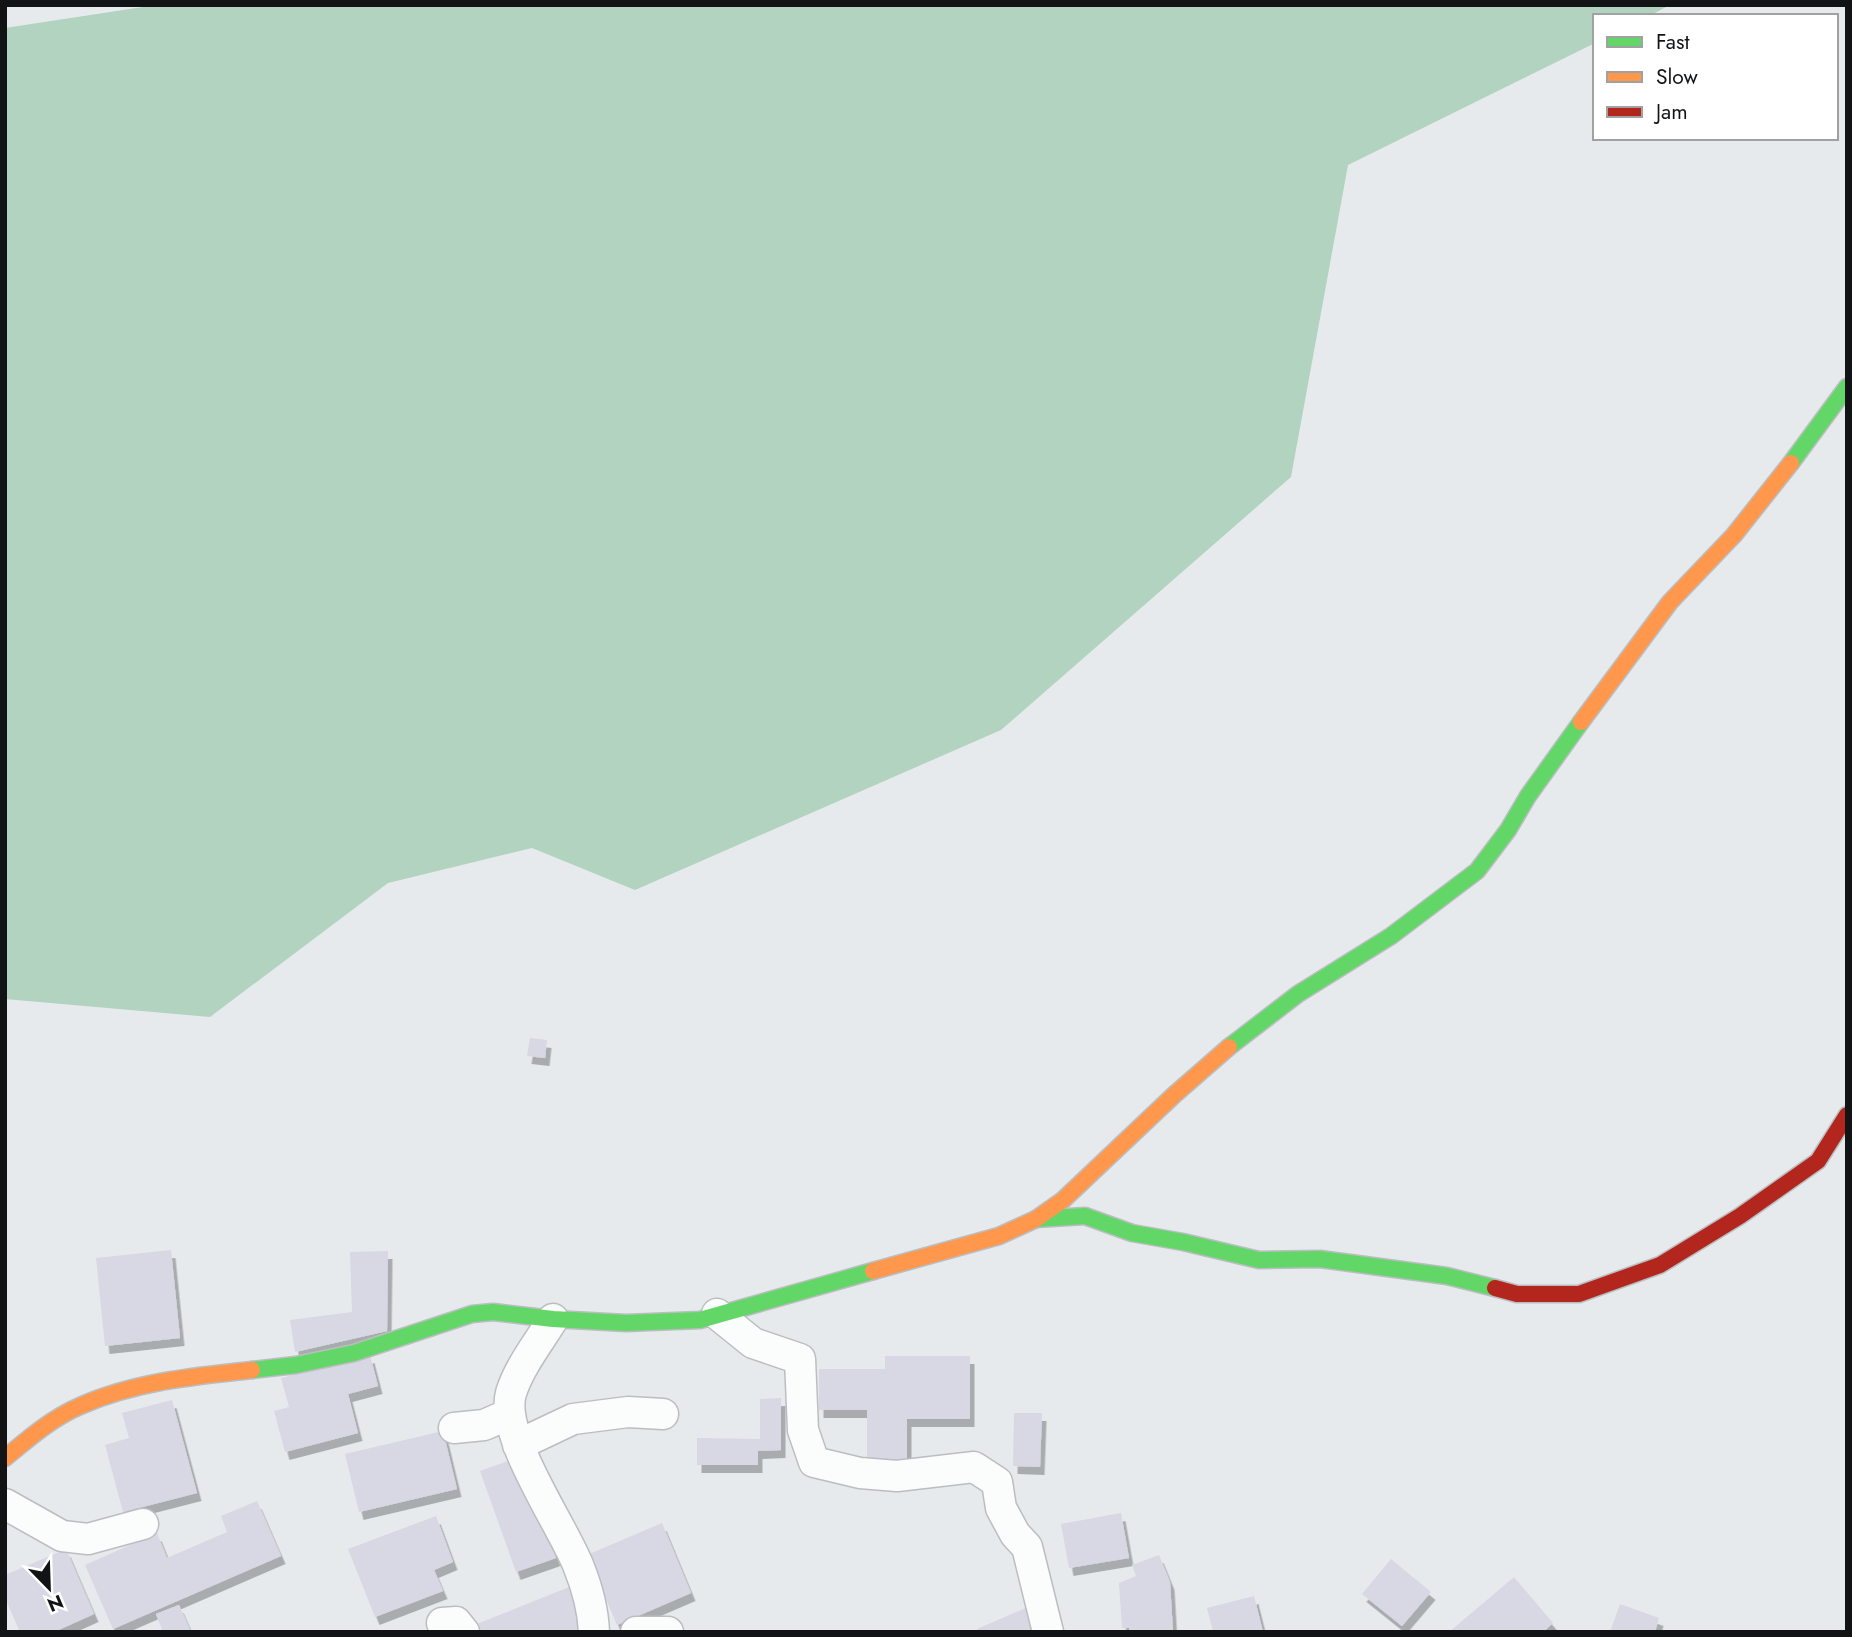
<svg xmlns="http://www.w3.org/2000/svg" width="1852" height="1637" font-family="Jost,sans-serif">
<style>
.forest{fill:#b1d3bf}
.building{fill:#d8d7e4;filter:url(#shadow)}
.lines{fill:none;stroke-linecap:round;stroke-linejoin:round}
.street-casing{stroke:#bbbec0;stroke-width:33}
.fast-casing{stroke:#bbbec0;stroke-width:19}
.slow-casing{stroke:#bbbec0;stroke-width:19}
.jam-casing{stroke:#bbbec0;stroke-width:19}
.street{stroke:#fbfcfc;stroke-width:30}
.fast{stroke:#63d668;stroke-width:16}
.slow{stroke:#ff974d;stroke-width:16}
.jam{stroke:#b3261e;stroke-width:16}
</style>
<defs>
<filter id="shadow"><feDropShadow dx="4.5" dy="8" stdDeviation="0" flood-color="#0004"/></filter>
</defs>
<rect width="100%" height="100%" fill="#e6eaed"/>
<!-- forest -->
<path class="forest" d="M 156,5 L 1670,5 L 1649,16 L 1595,16 L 1595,43 L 1348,165 L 1291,477 L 1001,730 L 635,890 L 532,848 L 388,883 L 210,1017 L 5,999 L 5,28 Z"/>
<!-- building -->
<path class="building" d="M 530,1038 L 547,1040 L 545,1058 L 527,1056 Z
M 171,1250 L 180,1338 L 105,1346 L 96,1258 Z
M 388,1251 L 387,1331 L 295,1352 L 290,1320 L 352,1312 L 350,1252 Z
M 370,1355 L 378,1386 L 348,1394 L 358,1433 L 285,1452 L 274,1411 L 289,1407 L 281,1378 Z
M 885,1356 L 970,1356 L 970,1419 L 907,1419 L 907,1462 L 867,1462 L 867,1410 L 819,1410 L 819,1369 L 885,1369 Z
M 781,1398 L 781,1450 L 758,1451 L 758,1465 L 697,1465 L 697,1438 L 760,1439 L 760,1399 Z
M 172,1400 L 197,1493 L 123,1512 L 105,1445 L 129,1438 L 122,1413 Z
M 1014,1413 L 1042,1413 L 1040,1467 L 1013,1466 Z
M 443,1431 L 457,1489 L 359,1512 L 345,1454 Z
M 519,1457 L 556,1558 L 516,1572 L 480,1471 Z
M 257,1501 L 281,1556 L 113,1629 L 85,1565 L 157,1533 L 167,1558 L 227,1532 L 221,1516 Z
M 1121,1513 L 1129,1558 L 1069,1568 L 1061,1524 Z
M 436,1516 L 453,1562 L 434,1570 L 443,1591 L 375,1617 L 348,1549 Z
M 662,1523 L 691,1593 L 617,1625 L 587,1555 Z
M 66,1549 L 94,1614 L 54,1632 L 20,1632 L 5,1598 L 5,1575 Z
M 1159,1555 L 1170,1582 L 1173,1632 L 1129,1632 L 1129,1628 L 1122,1628 L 1119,1583 L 1136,1576 L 1132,1565 Z
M 1391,1559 L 1431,1592 L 1402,1626 L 1362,1594 Z
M 1514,1577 L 1553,1623 L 1543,1632 L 1449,1632 Z
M 569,1587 L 587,1632 L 475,1632 L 472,1626 Z
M 1254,1596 L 1263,1632 L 1213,1632 L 1207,1608 Z
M 1620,1604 L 1659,1618 L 1655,1632 L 1610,1632 Z
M 179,1605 L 191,1632 L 163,1632 L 156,1614 Z
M 1028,1607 L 1038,1632 L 978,1632 L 977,1629 Z"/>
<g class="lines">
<defs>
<path id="street" d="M 717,1314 L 753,1343 L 800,1359 L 803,1430 L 814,1462 L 860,1473 L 897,1476 L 974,1467 L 997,1482 L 1001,1508 L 1015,1534 L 1027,1547 L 1048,1632
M 553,1319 C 539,1342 519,1367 511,1393 C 499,1435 561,1523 578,1565 C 587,1587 593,1608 594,1632
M 454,1428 L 484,1425 L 509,1414
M 518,1445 L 573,1419 L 628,1412 L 663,1414
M 5,1504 L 62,1536 L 88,1539 L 143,1524
M 442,1623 L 456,1622 L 464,1632
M 636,1632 L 668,1632"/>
<path id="fast" d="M 1791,463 L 1847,387
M 1229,1047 L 1298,994 L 1391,936 L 1477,871 L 1508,830 L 1528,796 L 1581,722
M 1036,1219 L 1085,1216 L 1132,1233 L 1183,1242 L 1259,1260 L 1320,1259 L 1447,1276 L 1495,1288
M 252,1370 L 296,1365 L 354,1353 L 472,1314 L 493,1312 L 553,1319 L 626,1323 L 700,1320 L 873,1271"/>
<path id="slow" d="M 1581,722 L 1670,602 L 1734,535 L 1791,463
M 873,1271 L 999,1236 L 1036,1219 L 1063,1200 L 1174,1095 L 1229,1047
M 5,1458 C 28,1439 52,1418 80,1406 C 134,1382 194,1376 252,1370"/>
<path id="jam" d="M 1495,1288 L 1517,1294 L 1579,1294 L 1660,1265 L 1740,1216 L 1818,1161 L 1847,1115"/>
</defs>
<!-- street casing -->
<use href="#street" class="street-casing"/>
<!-- fast casing -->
<use href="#fast" class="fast-casing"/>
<!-- slow casing -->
<use href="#slow" class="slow-casing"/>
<!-- jam casing -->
<use href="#jam" class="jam-casing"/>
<!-- street -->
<use href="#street" class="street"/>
<!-- fast -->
<use href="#fast" class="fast"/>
<!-- slow -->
<use href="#slow" class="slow"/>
<!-- jam -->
<use href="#jam" class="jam"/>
</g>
<!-- border -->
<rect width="1852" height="1637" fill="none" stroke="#111315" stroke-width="14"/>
<!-- legend -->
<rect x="1593" y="14" width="245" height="126" fill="#ffffff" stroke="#a0a1a1" stroke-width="2"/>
<rect x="1607" y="37" width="35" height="10" fill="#63d668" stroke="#a0a1a1" stroke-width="2"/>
<text x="1656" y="49" font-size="21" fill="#111315">Fast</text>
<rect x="1607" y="72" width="35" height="10" fill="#ff974d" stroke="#a0a1a1" stroke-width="2"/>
<text x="1656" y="84" font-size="21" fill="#111315">Slow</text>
<rect x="1607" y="107" width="35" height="10" fill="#b3261e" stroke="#a0a1a1" stroke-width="2"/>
<text x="1656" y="119" font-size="21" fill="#111315">Jam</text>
<!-- north arrow -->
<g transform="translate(49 1588) rotate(157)" stroke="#ffffff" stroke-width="5" paint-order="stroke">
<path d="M0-5L12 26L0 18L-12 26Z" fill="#111315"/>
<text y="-10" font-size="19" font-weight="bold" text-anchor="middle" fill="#111315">N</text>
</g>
</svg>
